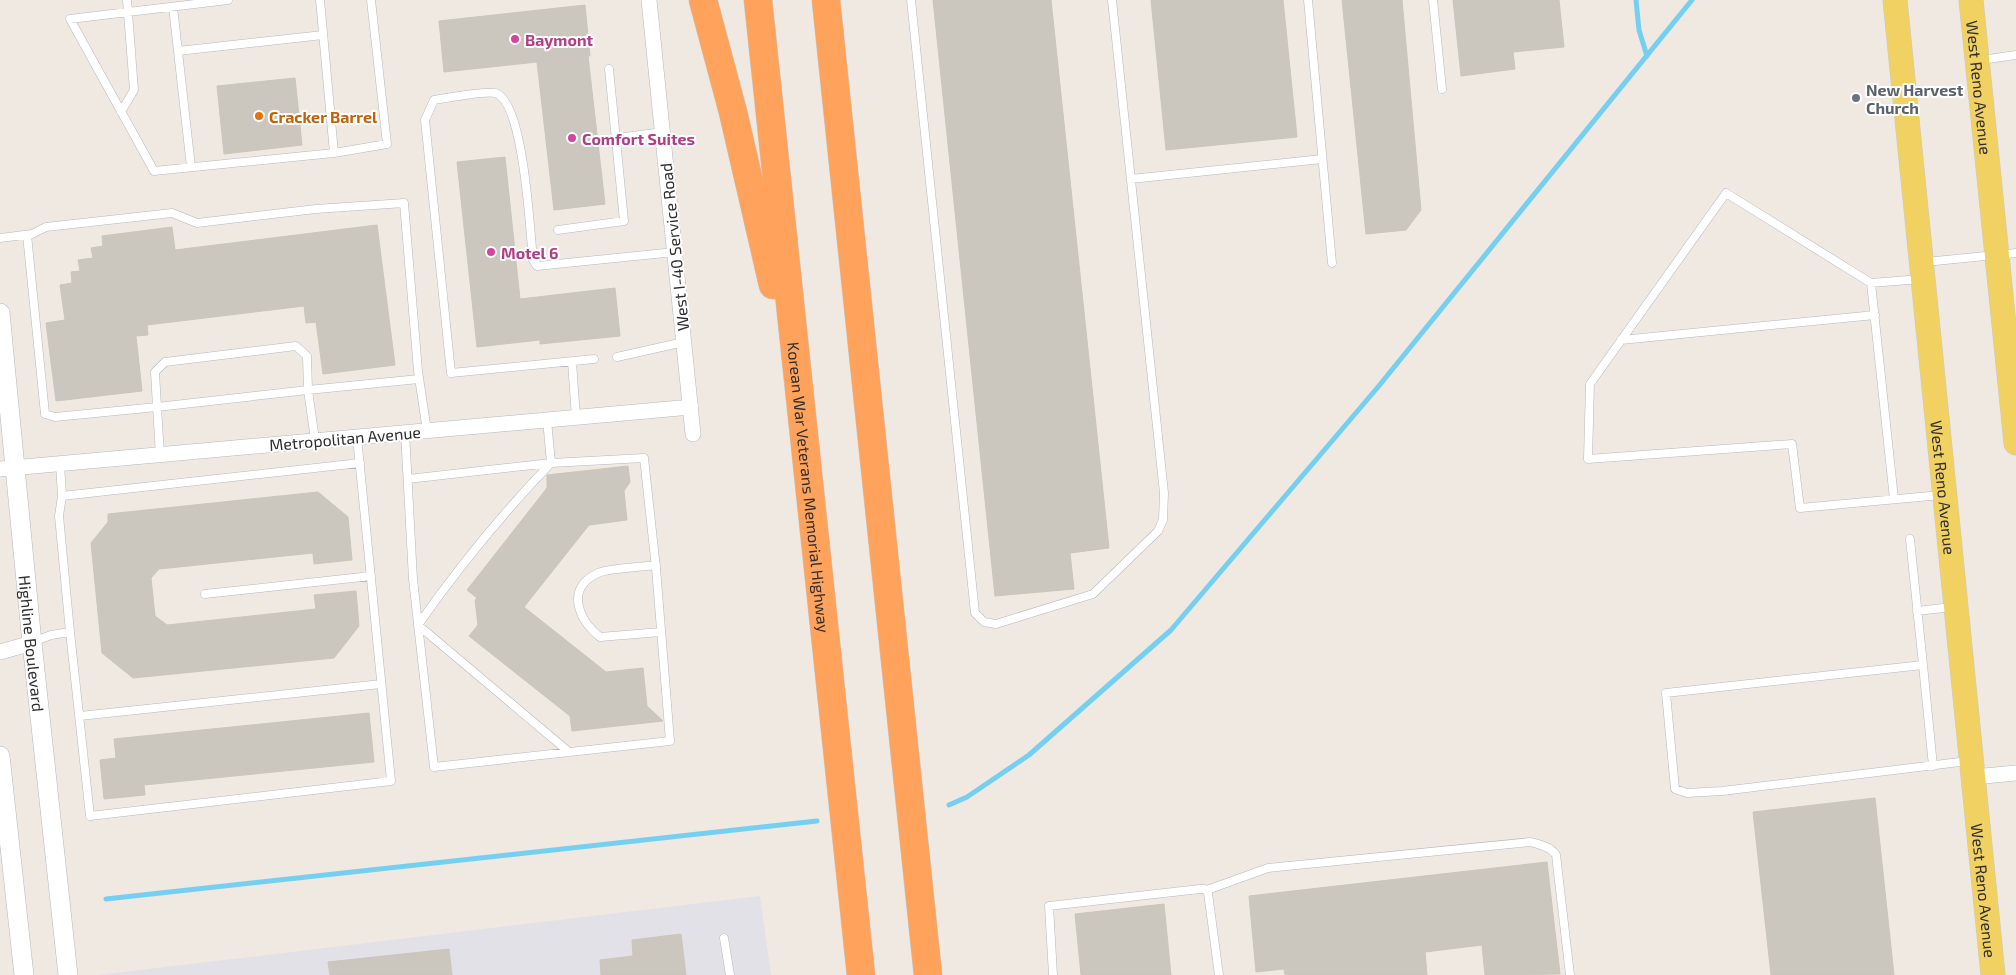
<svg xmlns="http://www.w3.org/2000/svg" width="2016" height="975" font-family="'Exo 2',sans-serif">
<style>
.industrial{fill:#e3e1e8}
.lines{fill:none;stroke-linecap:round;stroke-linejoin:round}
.stream{stroke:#75cff0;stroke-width:5}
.building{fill:#cbc7bf;stroke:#cbc5ba}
.service-casing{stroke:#b4b7c1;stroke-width:9}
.minor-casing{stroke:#b4b7c1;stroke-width:16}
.tertiary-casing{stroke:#b4b7c1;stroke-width:20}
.primary-casing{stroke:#c9c9c9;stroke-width:25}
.motorway-casing{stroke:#c9c9c9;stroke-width:29}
.service{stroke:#fff;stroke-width:8}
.minor{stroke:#fff;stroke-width:15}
.tertiary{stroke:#fff;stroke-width:19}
.primary{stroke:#f2d163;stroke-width:24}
.motorway{stroke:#ffa35c;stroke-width:28}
.hotel-dot{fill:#d1479c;stroke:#fff;stroke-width:2}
.worship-dot{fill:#6b7280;stroke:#fff;stroke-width:2}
.food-dot{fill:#e8710a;stroke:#fff;stroke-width:2}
.labels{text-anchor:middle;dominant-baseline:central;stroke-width:4;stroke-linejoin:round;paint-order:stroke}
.hotel-label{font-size:16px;font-weight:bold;fill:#b23c85;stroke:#fff;text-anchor:start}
.street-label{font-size:16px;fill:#2e2e2e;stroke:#fff}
.worship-label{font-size:16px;font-weight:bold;fill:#5b616d;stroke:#fff;text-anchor:start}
.food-label{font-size:16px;font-weight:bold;fill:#c56008;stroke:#fff;text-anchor:start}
</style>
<rect width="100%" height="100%" fill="#efe9e1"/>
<!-- industrial -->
<path class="industrial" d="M 760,896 L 771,975 L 98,975 Z"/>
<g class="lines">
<!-- stream -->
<path class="stream" d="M 1636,0 L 1639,30 L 1647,56
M 949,805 L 967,797 L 1029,755 L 1171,630 L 1378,387 L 1692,0
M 106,899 L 817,821"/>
</g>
<!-- building -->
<path class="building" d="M 933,0 L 1051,0 L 1109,548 L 1070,553 L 1074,589 L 995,596 Z
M 1151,0 L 1283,0 L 1297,137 L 1166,150 Z
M 1342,0 L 1402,0 L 1421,210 L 1406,230 L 1366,234 Z
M 1453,0 L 1559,0 L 1564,47 L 1513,52 L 1515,69 L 1461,76 Z
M 585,5 L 590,56 L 588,56 L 605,204 L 554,210 L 537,62 L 444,72 L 439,21 Z
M 295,78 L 302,145 L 224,154 L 217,86 Z
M 505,157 L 520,299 L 615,288 L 620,336 L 540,344 L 540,340 L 477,347 L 457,162 Z
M 377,225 L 395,365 L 323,374 L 316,322 L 306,323 L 304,306 L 147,325 L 148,335 L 136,336 L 142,391 L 56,401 L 46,323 L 65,320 L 60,285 L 72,283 L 71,272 L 80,271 L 78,260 L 93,258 L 91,248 L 103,246 L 102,236 L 172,227 L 175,250 Z
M 628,466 L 630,482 L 624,491 L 627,520 L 589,525 L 524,607 L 606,672 L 643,668 L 647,706 L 663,721 L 572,731 L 570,716 L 469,636 L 478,625 L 475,600 L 477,598 L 467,590 L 547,488 L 547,475 Z
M 318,492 L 348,517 L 352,560 L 314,564 L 313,553 L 159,569 L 151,578 L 155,616 L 167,625 L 316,609 L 314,595 L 356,591 L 359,626 L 334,658 L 133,678 L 102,653 L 91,543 L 108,522 L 108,514 Z
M 369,713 L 374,762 L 144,785 L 145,795 L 104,799 L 100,760 L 116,758 L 114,739 Z
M 1875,798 L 1894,975 L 1771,975 L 1753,812 Z
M 1547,862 L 1560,974 L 1485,975 L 1482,945 L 1425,952 L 1427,975 L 1285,975 L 1284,969 L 1256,972 L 1249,896 Z
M 1164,904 L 1171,975 L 1081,975 L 1075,914 Z
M 681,934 L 686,975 L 601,975 L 600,960 L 633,956 L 632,940 Z
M 449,949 L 452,975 L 330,975 L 328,962 Z"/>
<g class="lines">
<defs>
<path id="service" d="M 228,0 L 70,19 L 154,171 L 334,153 L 387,144 L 371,0
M 320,0 L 334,153
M 911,0 L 975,613 L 984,622 L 996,624 L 1093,594 L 1158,531 L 1163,520 L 1164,493 L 1112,0
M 1308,0 L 1332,263
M 1433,0 L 1442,89
M 173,7 L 191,167
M 178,51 L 323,35
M 1981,60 L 2016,55
M 121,112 L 134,90 L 127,0
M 617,138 L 663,132
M 1131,179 L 1322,159
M 558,230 L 624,221 L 609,69
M 27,235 L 45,414 L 55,417 L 157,407 L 155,372 L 165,362 L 296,346 L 307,356 L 308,390 L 157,407 L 160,455
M 0,238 L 32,234 L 46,227 L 172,213 L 197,223 L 316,209 L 404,203 L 418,371 L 427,431
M 1925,262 L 2016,253
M 1921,279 L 1871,283 L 1726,193 L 1590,384 L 1588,459 L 1792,444 L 1800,508 L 1941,495
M 1871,283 L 1894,499
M 1621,340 L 1875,315
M 617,357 L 684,342
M 594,359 L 451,373 L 425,120 L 434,100 C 445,98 487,91 495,93 C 524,100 530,232 533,260 L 537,266 L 675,252
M 572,362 L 576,417
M 405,432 L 413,579 L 434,767 L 670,741 L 656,568 L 644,458 L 551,463 L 547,420
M 315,440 L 308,390 L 419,379
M 551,463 C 503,513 458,568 418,625 L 569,752
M 60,464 L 62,496 L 360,463
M 408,479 L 551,463
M 62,496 L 59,516 L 70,632
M 1910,539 L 1923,665 L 1666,693 L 1675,789 L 1687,793 L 1722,791 L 1968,761
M 656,565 C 642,567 609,568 598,573 C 565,588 578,619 600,637 L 661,632
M 205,594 L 371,576
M 1917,611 L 1952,607
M 33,642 L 51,635 L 70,632 L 90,816 L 391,781 L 357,437
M 1923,665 L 1933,766
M 80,716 L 381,684
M 1207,890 L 1268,868 L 1530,842 C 1539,844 1551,847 1556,855 L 1570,975
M 724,938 L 730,975
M 1053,975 L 1049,906 L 1200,889 L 1205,889 L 1208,893 L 1219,975"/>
<path id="minor" d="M 649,0 L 693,434
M 0,469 L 691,407
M 0,652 L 32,643
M 1974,777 L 2016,773"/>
<g id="tertiary">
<path id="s1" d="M 0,313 L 32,643 L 68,975"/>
<path d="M 0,756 L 24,975"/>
</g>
<g id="primary">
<path id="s2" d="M 1895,0 L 1993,975"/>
<path id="s3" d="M 1971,0 L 2016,443"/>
</g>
<g id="motorway">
<path d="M 703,0 L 733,112 L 773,285"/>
<path id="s4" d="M 758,0 L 861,975"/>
<path d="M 826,0 L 928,975"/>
</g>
</defs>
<!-- service casing -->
<use href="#service" class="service-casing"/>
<!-- minor casing -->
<use href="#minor" class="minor-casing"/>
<!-- tertiary casing -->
<use href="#tertiary" class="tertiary-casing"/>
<!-- primary casing -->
<use href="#primary" class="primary-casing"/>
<!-- motorway casing -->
<use href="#motorway" class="motorway-casing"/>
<!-- service -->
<use href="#service" class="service"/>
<!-- minor -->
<use href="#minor" class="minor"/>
<!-- tertiary -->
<use href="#tertiary" class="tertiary"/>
<!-- primary -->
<use href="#primary" class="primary"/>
<!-- motorway -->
<use href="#motorway" class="motorway"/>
</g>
<!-- markers -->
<g class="hotel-dot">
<circle cx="515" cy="39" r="5"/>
<circle cx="572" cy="138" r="5"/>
<circle cx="491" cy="252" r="5"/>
</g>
<circle class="worship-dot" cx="1856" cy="98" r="5"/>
<circle class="food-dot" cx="259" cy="116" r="5"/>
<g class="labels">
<!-- hotel labels -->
<g class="hotel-label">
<text x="525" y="39">Baymont</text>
<text x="582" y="138">Comfort Suites</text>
<text x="501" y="252">Motel 6</text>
</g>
<!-- street labels -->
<g class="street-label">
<text stroke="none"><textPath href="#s3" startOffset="88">West Reno Avenue</textPath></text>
<text transform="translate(674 247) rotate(-96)">West I-40 Service Road</text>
<text transform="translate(345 438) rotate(-5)">Metropolitan Avenue</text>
<text stroke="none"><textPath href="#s2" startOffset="490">West Reno Avenue</textPath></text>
<text stroke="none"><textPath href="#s4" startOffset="490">Korean War Veterans Memorial Highway</textPath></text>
<text stroke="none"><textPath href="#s1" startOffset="332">Highline Boulevard</textPath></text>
<text stroke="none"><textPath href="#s2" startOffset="895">West Reno Avenue</textPath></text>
</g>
<!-- worship labels -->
<g class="worship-label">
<text x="1866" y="89">New Harvest<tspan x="1866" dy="18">Church</tspan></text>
</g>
<!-- food labels -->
<g class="food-label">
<text x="269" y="116">Cracker Barrel</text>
</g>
</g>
</svg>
